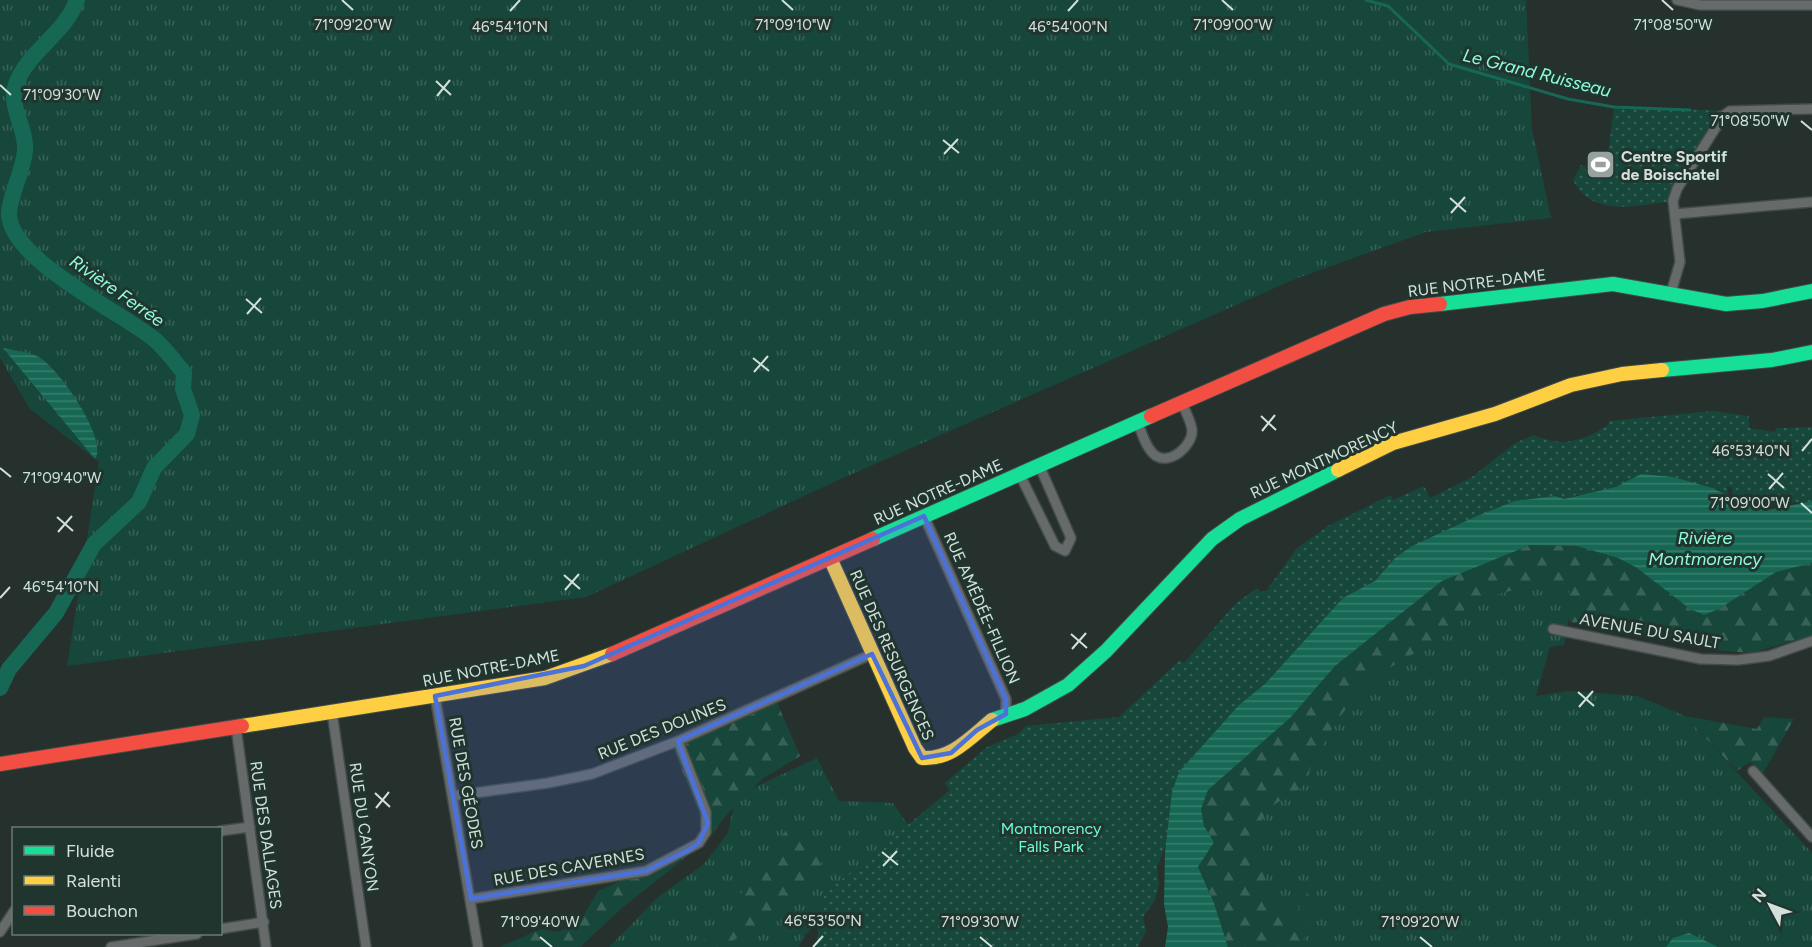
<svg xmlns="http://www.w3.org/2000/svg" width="1812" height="947" font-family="Figtree,sans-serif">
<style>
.grass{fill:url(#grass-tufts)}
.forest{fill:url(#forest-firs)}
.park{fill:url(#park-dots)}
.water{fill:url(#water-rules)}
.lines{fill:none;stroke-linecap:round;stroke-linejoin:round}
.stream{stroke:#166855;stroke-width:3}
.river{stroke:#166855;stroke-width:16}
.street-casing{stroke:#434b48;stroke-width:12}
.fast-casing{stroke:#434b48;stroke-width:16}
.slow-casing{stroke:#434b48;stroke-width:16}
.jam-casing{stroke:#434b48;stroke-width:16}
.street{stroke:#676a6a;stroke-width:9}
.fast{stroke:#16e098;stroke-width:14}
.slow{stroke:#ffcf43;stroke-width:14}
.jam{stroke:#f24e42;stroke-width:14}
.marked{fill:#4b72d9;fill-opacity:0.2;stroke:#4b72d9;stroke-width:4.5;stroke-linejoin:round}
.ticks{fill:none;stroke:#d4e0dc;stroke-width:2}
.labels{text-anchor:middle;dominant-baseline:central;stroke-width:6;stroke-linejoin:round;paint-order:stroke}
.poi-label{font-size:16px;font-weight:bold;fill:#d4e0dc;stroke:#21352f;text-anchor:start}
.street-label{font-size:16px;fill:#d4e0dc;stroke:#21352f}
.park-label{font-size:16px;fill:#6bfdd6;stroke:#21352f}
.water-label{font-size:18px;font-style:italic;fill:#8ffcdb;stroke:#21352f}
.ticks-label{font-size:15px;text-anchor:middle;fill:#d4e0dc;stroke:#21352f;stroke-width:6;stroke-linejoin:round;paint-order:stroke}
</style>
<defs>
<pattern id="grass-tufts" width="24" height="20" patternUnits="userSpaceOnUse" patternTransform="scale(1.5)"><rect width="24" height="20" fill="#17473b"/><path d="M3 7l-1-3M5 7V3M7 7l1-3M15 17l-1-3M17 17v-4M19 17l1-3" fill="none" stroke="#386157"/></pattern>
<pattern id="forest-firs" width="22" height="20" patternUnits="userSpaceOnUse" patternTransform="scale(1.5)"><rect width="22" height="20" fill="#17473b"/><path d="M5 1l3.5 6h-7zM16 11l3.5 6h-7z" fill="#386157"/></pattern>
<pattern id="park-dots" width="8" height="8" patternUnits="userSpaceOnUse" patternTransform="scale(1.5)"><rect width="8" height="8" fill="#17473b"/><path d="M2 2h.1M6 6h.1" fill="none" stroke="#386157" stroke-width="1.8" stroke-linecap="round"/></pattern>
<pattern id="water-rules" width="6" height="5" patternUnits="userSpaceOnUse" patternTransform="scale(1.5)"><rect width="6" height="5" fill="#166855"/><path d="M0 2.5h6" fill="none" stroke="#377d6d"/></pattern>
</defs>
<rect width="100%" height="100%" fill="#26302d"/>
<!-- grass -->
<path class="grass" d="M 0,0 L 1526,0 L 1532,129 L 1551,218 L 1426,232 L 1295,279 L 834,482 L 586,597 L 67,666 L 99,462 L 30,409 L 0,358 Z
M 1576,575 L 1564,645 L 1550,647 L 1536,696 L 1568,691 L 1638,696 L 1685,716 L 1812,853 L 1812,947 L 1248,947 L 1229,821 L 1326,712 L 1474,594 Z
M 817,758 L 839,801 L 893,803 L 912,831 L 804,936 L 799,947 L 609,947 L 658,897 L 703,865 L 728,833 L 736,796 Z"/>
<!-- forest -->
<path class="forest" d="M 1530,545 L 1577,546 L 1618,558 L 1637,568 L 1690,609 L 1704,615 L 1719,609 L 1776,572 L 1812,563 L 1812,635 L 1752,653 L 1713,650 L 1616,626 L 1570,622 L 1565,607 L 1570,600 L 1569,590 L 1563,585 C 1535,585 1495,590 1471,608 C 1461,616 1453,632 1439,634 C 1420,656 1386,664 1365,687 C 1344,708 1323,740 1311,767 C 1309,771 1309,776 1307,780 C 1299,795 1277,799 1267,811 C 1261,818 1256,836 1255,845 C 1252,861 1266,872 1268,888 C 1270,903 1276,920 1294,918 L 1301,904 L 1301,886 L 1312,899 L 1302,947 L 1228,947 L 1214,903 L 1198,867 L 1214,842 L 1204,826 L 1201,809 L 1208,790 L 1290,718 L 1335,666 L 1442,581 Z
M 773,693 L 800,756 L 762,779 L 728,813 L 709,838 L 670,740 Z
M 1685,716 L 1757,729 L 1764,717 L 1794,719 L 1763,773 L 1750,762 L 1737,771 Z
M 791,826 C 807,841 806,845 828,844 L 823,860 L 800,896 L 779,902 L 759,928 L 742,934 L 725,947 L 695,947 L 735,918 L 744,909 L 741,894 L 763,862 L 780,844 L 783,834 Z
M 696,849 L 622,908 L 580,947 L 500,947 L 541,929 L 558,932 L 580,922 L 598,891 Z"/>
<!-- park -->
<path class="park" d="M 1614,107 L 1730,111 L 1714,118 L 1723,116 L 1673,201 C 1638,205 1593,219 1573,180 L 1581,165 L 1609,175 L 1613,155 L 1608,154 Z
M 1712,411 L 1749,416 L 1749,428 L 1775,432 L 1776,428 L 1812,427 L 1812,502 C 1787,503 1759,501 1737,498 L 1732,493 L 1732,487 L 1727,487 L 1729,497 L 1727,497 L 1724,493 L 1725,496 L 1576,495 L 1356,602 L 1168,840 L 1157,867 L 1159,884 L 1155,900 L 1143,917 L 1146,931 L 1138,947 L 816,947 L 823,895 L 950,790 L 945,783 L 987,747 L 1018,734 L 1026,726 L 1119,717 L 1180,660 L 1184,663 L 1235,604 L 1257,588 L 1261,592 L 1266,591 L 1297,548 L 1328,526 L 1391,495 L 1393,500 L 1424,486 L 1430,498 L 1472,477 L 1515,443 L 1534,435 C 1563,448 1583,441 1608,425 L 1609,421 Z"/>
<!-- water -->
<path class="water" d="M 3,348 C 14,351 30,352 39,357 C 58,368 109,439 95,459 Z
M 1641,474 L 1673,477 L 1712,488 L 1741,502 L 1768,510 L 1812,501 L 1812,563 L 1776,572 L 1719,609 L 1704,615 L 1690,609 L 1637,568 L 1618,558 L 1577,546 L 1530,545 L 1442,581 L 1335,666 L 1290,718 L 1208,790 L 1201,809 L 1204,826 L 1214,842 L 1198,867 L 1214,903 L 1228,947 L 1165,947 L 1168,927 L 1164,904 L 1165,852 L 1172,792 L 1179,772 L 1239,705 L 1265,684 L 1343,598 L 1375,581 L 1395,558 L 1412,546 L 1477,516 L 1515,501 L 1555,496 L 1564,499 L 1616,487 Z
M 1689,933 L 1718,947 L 1666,947 L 1673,938 Z"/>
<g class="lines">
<!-- stream -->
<path class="stream" d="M 1366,0 L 1388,6 L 1449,64 L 1568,99 L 1614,107 L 1690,110"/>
<!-- river -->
<path class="river" d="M 0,688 L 9,669 L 56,613 L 94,544 L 139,502 L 154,468 L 187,434 L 192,415 L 183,389 L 184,373 C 175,362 165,348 154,339 C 121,312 8,259 9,213 C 10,194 23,172 25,151 C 27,128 8,107 16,84 C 29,50 65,34 77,0"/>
<defs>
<path id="street" d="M 1677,0 L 1700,5 L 1812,5
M 1675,214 L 1812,202
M 1671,293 L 1680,262 L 1673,201 L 1677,189 L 1723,116 L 1730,111 L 1812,109
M 1138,423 C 1142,433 1146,449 1156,456 C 1171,465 1193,445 1192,430 C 1191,421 1185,411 1182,403
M 1020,475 L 1055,546 L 1065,551 L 1071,538 L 1040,467
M 924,516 L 1006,699 L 1006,714
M 1553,629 L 1701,659 L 1738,660 L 1769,656 L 1812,641
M 435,696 L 478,947
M 332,712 L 366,947
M 236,727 L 266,947
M 1753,771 L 1812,837
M 452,796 L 548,783 L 592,774 L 678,741 L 872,654
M 220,831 L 250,827
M 471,899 L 646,871 L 699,843 L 706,832 L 706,812 L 678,741
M 220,929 L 264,922
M 0,932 L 14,911
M 111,947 L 197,934"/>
<path id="fast" d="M 1440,304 L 1613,284 L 1726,304 L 1763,301 L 1812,291
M 1662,370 L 1772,360 L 1812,352
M 873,539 L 1151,416
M 992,720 L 1025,709 L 1068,685 L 1106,651 L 1212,539 L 1240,519 L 1338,470"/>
<path id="slow" d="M 1338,470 L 1393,443 L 1495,414 L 1571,385 L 1622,374 L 1662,370
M 830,558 L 915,748 L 922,758 C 951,760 970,738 992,720
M 242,726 L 545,678 L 612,654"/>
<path id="jam" d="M 1151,416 L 1384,314 L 1410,307 L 1440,304
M 612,654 L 873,539
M 0,764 L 242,726"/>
</defs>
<!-- street casing -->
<use href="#street" class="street-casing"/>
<!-- fast casing -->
<use href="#fast" class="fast-casing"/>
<!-- slow casing -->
<use href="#slow" class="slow-casing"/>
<!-- jam casing -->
<use href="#jam" class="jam-casing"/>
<!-- street -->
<use href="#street" class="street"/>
<!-- fast -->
<use href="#fast" class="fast"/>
<!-- slow -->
<use href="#slow" class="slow"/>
<!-- jam -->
<use href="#jam" class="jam"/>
</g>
<!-- marked area -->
<path class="marked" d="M 924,516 L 1006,699 L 1006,714 L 977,730 L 951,753 L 922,758 L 872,654 L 678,741 L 708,823 L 699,843 L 689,850 L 646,871 L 471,899 L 435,696 L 584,666 Z"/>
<!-- ticks -->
<path class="ticks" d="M 342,0 L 353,10M 782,0 L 793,10M 1222,0 L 1233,10M 1662,0 L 1673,10M 510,11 L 520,0M 1068,11 L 1078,0M 436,81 L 451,95M 0,85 L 11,95M 437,96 L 450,80M 1801,121 L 1812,130M 943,140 L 959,153M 944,154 L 958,139M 1450,198 L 1466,212M 1451,213 L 1465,197M 246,299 L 262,313M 247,314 L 261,298M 753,358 L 769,371M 754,372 L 768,356M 1261,416 L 1276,430M 1262,431 L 1275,415M 1802,451 L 1812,439M 0,468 L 11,477M 1768,474 L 1784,488M 1769,489 L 1783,473M 1801,503 L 1812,513M 57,517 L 73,531M 58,532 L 72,516M 564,575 L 580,589M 565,590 L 579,574M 0,598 L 10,587M 1071,634 L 1087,648M 1072,649 L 1086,633M 1578,692 L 1594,706M 1579,707 L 1593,691M 375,793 L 390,807M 376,808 L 389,792M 882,852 L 898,865M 883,866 L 897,851M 540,937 L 552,947M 980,937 L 992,947M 1420,937 L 1432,947M 813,947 L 823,936"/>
<!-- icons -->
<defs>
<symbol id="stadium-square" viewBox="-11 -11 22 22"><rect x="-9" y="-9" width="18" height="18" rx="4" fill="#97a29f" stroke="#21352f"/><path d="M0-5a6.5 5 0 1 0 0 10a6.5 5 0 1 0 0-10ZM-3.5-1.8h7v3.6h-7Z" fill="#fff"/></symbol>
</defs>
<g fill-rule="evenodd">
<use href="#stadium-square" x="1584" y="148" width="33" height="33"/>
</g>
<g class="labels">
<!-- poi labels -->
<g class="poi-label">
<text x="1621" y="156">Centre Sportif<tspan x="1621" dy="18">de Boischatel</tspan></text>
</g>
<!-- street labels -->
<g class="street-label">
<text transform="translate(1477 283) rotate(-7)">RUE NOTRE-DAME</text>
<text transform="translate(1324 460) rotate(-25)">RUE MONTMORENCY</text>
<text transform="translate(938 492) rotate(-24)">RUE NOTRE-DAME</text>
<text transform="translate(982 608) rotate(66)">RUE AMÉDÉE-FILLION</text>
<text transform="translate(1650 631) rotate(10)">AVENUE DU SAULT</text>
<text transform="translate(892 655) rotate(66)">RUE DES RESURGENCES</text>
<text transform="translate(491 668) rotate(-11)">RUE NOTRE-DAME</text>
<text transform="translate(662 729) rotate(-22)">RUE DES DOLINES</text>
<text transform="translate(466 783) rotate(80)">RUE DES GÉODES</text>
<text transform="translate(364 827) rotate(82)">RUE DU CANYON</text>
<text transform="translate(266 835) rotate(82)">RUE DES DALLAGES</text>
<text transform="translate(569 867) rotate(-10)">RUE DES CAVERNES</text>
</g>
<!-- park labels -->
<g class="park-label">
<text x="1051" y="828">Montmorency<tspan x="1051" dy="18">Falls Park</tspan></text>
</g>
<!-- water labels -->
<g class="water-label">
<text transform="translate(1537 73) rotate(14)">Le Grand Ruisseau</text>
<text transform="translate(117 291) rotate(35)">Rivière Ferrée</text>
<text x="1705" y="538">Rivière<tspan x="1705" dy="21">Montmorency</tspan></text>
</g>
</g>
<g class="ticks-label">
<text x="1233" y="30">71°09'00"W</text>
<text x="353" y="30">71°09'20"W</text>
<text x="793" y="30">71°09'10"W</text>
<text x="1673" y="30">71°08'50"W</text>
<text x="510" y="32">46°54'10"N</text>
<text x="1068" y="32">46°54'00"N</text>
<text x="62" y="100">71°09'30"W</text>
<text x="1750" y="126">71°08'50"W</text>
<text x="1751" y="456">46°53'40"N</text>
<text x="62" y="483">71°09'40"W</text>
<text x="1750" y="508">71°09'00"W</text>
<text x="61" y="592">46°54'10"N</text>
<text x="823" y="926">46°53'50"N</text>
<text x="540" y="927">71°09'40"W</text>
<text x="980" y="927">71°09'30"W</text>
<text x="1420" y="927">71°09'20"W</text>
</g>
<!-- legend -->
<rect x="12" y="827" width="210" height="108" fill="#21352f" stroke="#697974" stroke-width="1.5"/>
<rect x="24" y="846" width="30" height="9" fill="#16e098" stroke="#697974" stroke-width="1.5"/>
<text x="66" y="857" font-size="18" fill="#d4e0dc">Fluide</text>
<rect x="24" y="876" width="30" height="9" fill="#ffcf43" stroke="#697974" stroke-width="1.5"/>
<text x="66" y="887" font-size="18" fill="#d4e0dc">Ralenti</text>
<rect x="24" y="906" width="30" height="9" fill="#f24e42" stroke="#697974" stroke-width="1.5"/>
<text x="66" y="917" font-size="18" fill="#d4e0dc">Bouchon</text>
<!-- north arrow -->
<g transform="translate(1770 905) rotate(311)" stroke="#21352f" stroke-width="4.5" paint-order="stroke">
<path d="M0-4.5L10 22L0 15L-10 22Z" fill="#d4e0dc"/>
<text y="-9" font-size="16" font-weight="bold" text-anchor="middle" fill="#d4e0dc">N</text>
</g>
</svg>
